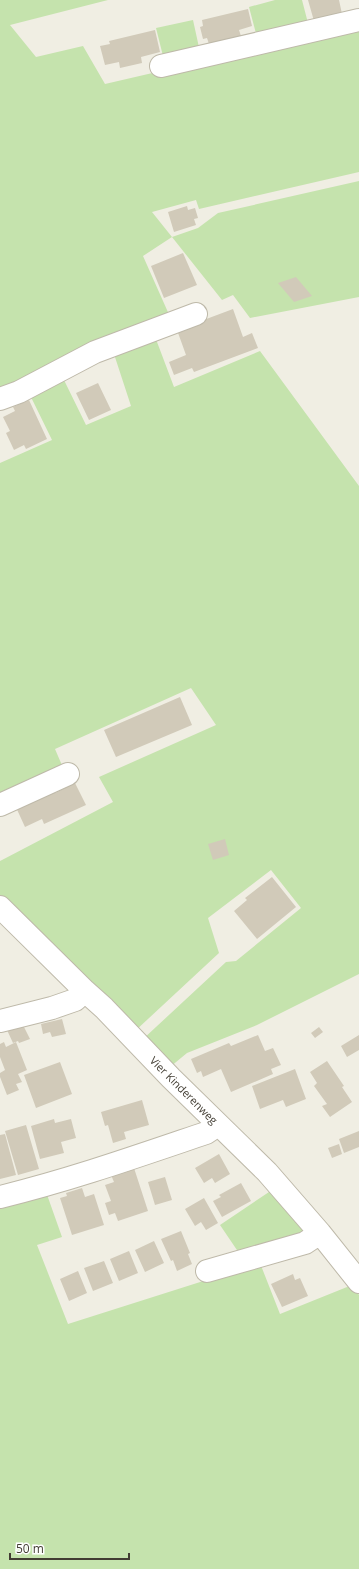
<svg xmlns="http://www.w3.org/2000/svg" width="359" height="1569" font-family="'Open Sans',sans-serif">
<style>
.green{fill:#c5e3ad}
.building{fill:#d1cab9}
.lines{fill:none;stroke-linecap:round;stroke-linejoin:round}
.minor-casing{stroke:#beb9a9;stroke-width:24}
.minor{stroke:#fff;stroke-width:22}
.labels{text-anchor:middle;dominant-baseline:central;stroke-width:3;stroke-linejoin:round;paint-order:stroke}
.street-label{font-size:11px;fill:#423d33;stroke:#fff}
</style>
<rect width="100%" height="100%" fill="#f0eee3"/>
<!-- green -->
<path class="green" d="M 0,0 L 108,0 L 10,25 L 36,57 L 83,46 L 105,84 L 359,25 L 359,172 L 199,209 L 196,200 L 152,212 L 172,237 L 198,228 L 218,213 L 359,181 L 359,297 L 250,318 L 233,295 L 222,300 L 172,237 L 143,256 L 171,319 L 0,394 Z
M 275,0 L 302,0 L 309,27 L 258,41 L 249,7 Z
M 193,20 L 200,52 L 164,60 L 156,28 Z
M 154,334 L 174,387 L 260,351 L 359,486 L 359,974 L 257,1025 L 187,1053 L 170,1067 L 142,1040 L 226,962 L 236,961 L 301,908 L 271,870 L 208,918 L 219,953 L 134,1032 L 0,901 L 0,861 L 2,860 L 113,802 L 99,777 L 216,725 L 191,688 L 55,749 L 64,770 L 0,799 L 0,463 L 52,440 L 29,393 L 63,378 L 86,425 L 131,406 L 113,351 Z
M 45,1189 L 62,1237 L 37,1245 L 68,1324 L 260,1263 L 280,1314 L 352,1285 L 359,1295 L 359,1569 L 0,1569 L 0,1201 Z
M 272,1190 L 308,1233 L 241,1256 L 220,1225 Z"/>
<!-- building -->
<path class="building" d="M 308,0 L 339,0 L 342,14 L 314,21 Z
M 248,9 L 252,26 L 239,30 L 241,36 L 209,44 L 207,38 L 203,39 L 200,27 L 203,26 L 202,20 Z
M 155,30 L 160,52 L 141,57 L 142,63 L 120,68 L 119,62 L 105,65 L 100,46 L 110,44 L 109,41 Z
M 187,206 L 188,210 L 195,208 L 198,218 L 194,219 L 196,225 L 174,232 L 168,212 Z
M 183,253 L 197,285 L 164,298 L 151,266 Z
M 296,277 L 312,296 L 294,302 L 278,283 Z
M 233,309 L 243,337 L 252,333 L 258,348 L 194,372 L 192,368 L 174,375 L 169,362 L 186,355 L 177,330 Z
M 98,383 L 111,410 L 89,420 L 76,393 Z
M 29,400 L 47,439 L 26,449 L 24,445 L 14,450 L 6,433 L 10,431 L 3,417 L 15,411 L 13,407 Z
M 180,697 L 192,725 L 116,757 L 104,730 Z
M 75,783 L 86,805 L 44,824 L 42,819 L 25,827 L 14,803 L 51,785 L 55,793 Z
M 225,839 L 229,855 L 213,860 L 208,844 Z
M 272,877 L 296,907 L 257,939 L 234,911 L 247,900 L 245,898 Z
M 62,1019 L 66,1034 L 52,1037 L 50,1032 L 43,1034 L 41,1024 Z
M 22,1023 L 30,1039 L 19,1043 L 18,1041 L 13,1043 L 7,1030 Z
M 319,1027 L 323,1032 L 315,1038 L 311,1033 Z
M 258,1035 L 265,1051 L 273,1048 L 281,1065 L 271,1069 L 273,1074 L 231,1092 L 221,1069 L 203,1077 L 201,1071 L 197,1073 L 191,1059 L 229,1043 L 231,1046 Z
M 359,1035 L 359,1050 L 347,1057 L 341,1046 Z
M 4,1042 L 6,1047 L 16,1042 L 27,1070 L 18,1074 L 22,1082 L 16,1084 L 19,1090 L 7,1095 L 0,1077 L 0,1073 L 5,1070 L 0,1057 L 0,1044 Z
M 327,1061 L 344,1086 L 342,1087 L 352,1102 L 330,1117 L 322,1106 L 327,1104 L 314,1086 L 317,1083 L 310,1072 Z
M 60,1062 L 72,1094 L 36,1108 L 24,1075 Z
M 295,1069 L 306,1099 L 286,1107 L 283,1100 L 260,1109 L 252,1086 Z
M 142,1100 L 149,1125 L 124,1132 L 126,1139 L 113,1143 L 108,1125 L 105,1126 L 101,1112 Z
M 54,1119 L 55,1123 L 71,1119 L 76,1138 L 61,1142 L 64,1153 L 40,1159 L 31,1126 Z
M 26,1125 L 39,1169 L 18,1175 L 5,1131 Z
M 359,1131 L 359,1147 L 344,1153 L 339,1139 Z
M 5,1134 L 16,1175 L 0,1179 L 0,1135 Z
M 339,1144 L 342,1154 L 332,1158 L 328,1148 Z
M 219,1154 L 230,1174 L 215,1183 L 212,1178 L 204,1183 L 195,1168 Z
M 134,1168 L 148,1211 L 118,1221 L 115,1213 L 109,1215 L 105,1203 L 111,1201 L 105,1185 L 114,1182 L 111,1175 Z
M 165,1177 L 172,1200 L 155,1205 L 148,1182 Z
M 241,1183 L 251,1201 L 222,1217 L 213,1201 L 221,1197 L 219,1195 Z
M 82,1188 L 85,1197 L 94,1194 L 104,1225 L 72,1235 L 60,1198 L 67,1196 L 66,1193 Z
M 204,1198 L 218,1223 L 206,1230 L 201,1222 L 195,1226 L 185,1209 Z
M 181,1231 L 190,1253 L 188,1254 L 192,1264 L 177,1271 L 173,1260 L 171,1261 L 161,1239 Z
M 154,1241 L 164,1263 L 145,1272 L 135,1250 Z
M 129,1251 L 138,1273 L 119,1281 L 110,1259 Z
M 104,1261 L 113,1283 L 93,1291 L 84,1268 Z
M 78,1271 L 87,1293 L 69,1301 L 60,1279 Z
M 293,1274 L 295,1280 L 300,1278 L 308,1296 L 282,1307 L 271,1284 Z"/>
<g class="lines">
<defs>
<path id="minor" d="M 161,66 L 359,20
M 0,399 L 19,392 L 95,352 L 196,314
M 0,805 L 68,774
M 0,907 L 85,991 L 104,1008 L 171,1078 L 267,1172 L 320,1233 L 359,1282
M 0,1021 L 52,1008 L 75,1000 L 85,991
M 0,1197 C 70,1180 138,1156 206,1133 L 218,1125
M 207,1271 L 305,1243 L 320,1233"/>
</defs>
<!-- minor casing -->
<use href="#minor" class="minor-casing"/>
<!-- minor -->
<use href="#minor" class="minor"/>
</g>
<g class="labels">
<!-- street labels -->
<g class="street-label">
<text transform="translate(184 1090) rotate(45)">Vier Kinderenweg</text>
</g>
</g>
<!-- scale -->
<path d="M10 1553v6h119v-6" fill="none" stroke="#423d33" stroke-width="2"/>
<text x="16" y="1553" font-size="12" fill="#423d33" stroke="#ffffff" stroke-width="3" paint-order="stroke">50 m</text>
</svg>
